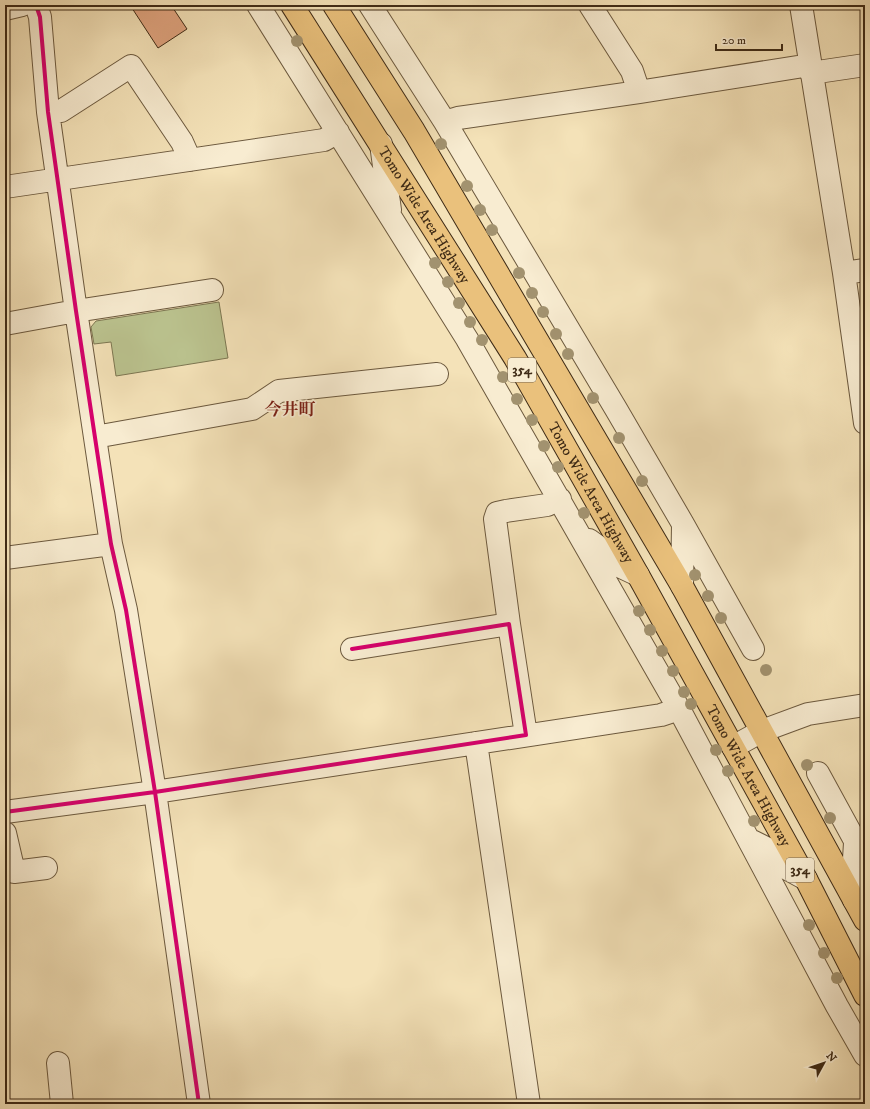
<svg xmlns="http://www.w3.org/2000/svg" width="870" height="1109" font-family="'IM FELL DW Pica','Noto Serif JP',serif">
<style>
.green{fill:#bbc38f;stroke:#7d7752}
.building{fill:#e0a47f;stroke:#3f2b16}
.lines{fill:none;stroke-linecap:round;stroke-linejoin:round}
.minor-casing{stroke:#6c593e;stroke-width:24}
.highway-casing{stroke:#3f2b16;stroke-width:24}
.minor{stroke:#f8ecd1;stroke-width:22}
.highway{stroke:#eac17c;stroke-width:22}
.cycleway-casing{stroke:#f8ecd1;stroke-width:6}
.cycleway{stroke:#d6006c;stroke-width:4}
.tree{fill:#a2926f}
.labels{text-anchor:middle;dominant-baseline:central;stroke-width:3.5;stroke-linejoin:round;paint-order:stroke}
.shield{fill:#f8ecd1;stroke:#76654e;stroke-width:1}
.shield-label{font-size:14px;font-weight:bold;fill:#3f2b16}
.street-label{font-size:15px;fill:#3f2b16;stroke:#f8ecd1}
.quarter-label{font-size:17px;font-weight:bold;fill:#7a1f14;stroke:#f8ecd1}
</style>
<rect width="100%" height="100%" fill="#f4e2b8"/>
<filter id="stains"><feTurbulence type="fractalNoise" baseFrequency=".005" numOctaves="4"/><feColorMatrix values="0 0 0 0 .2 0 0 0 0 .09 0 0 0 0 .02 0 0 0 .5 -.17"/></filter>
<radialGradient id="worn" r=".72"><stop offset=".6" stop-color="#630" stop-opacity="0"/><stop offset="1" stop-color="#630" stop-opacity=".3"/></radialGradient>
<!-- green -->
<path class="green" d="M 219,302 L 228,358 L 116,376 L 111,342 L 94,344 L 91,327 L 96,321 Z"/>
<!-- building -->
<path class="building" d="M 130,5 L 171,5 L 187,29 L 158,48 Z"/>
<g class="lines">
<defs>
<path id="minor" d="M 36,5 L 40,17 L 48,112 L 76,311 L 111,544 L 126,610 L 155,792 L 199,1104
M 258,5 L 467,339 L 679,709 L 837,1006 L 865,1055
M 370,5 L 445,122 L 616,409 L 683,524 L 753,649
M 590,5 L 632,71 L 639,92
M 801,5 L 844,273 L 865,423
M 5,9 L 22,5
M 811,73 L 865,65
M 48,112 L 61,111 L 131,66 L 182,142 L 190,160
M 445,122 L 458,118 L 639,92 L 810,65
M 381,144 L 390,210
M 5,187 L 324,140 L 338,132
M 844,273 L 865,270
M 5,324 L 76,311 L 212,290
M 95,437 L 252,409 L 279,391 L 437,374
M 589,540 L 596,545 L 617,565 L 638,575
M 5,558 L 111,544
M 682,586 L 683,525
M 352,649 L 509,624
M 526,735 L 509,624 L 495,519 L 497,513 L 506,511 L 547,505 L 560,499
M 476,743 L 529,1104
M 733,747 L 762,731 L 808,714 L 865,705
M 818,773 L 865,859
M 5,812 L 155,792 L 661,715 L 679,709
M 5,833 L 14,872 L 46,868
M 752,841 L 770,850 L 784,867 L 806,879
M 854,900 L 858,879 L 854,859 L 855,843
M 58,1063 L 62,1104"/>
<g id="highway">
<path id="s1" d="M 292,5 L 515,358 L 638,575 L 733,747 L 806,879 L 865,995"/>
<path d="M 334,5 L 414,131 L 682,586 L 865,920"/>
</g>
</defs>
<!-- minor casing -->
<use href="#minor" class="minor-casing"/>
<!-- highway casing -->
<use href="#highway" class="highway-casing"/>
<!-- minor -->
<use href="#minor" class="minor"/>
<!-- highway -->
<use href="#highway" class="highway"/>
<defs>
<path id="cycleway" d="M 36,5 L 40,17 L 48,112 L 76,311 L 111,544 L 126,610 L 155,792 L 199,1104
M 5,812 L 155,792 L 526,735 L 509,624 L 352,649"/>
</defs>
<!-- cycleway casing -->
<use href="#cycleway" class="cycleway-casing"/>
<!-- cycleway -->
<use href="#cycleway" class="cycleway"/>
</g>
<!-- trees -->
<g class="tree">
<circle cx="297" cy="41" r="6"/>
<circle cx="441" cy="144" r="6"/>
<circle cx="467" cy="186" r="6"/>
<circle cx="480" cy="210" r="6"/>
<circle cx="492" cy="230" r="6"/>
<circle cx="435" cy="263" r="6"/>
<circle cx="519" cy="273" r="6"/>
<circle cx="448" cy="282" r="6"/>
<circle cx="532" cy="293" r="6"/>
<circle cx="459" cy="303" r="6"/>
<circle cx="543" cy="312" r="6"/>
<circle cx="470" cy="322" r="6"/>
<circle cx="556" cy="334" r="6"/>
<circle cx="482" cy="340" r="6"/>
<circle cx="568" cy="354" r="6"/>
<circle cx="503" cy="377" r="6"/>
<circle cx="593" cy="398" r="6"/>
<circle cx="517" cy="399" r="6"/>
<circle cx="532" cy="420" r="6"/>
<circle cx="619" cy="438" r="6"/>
<circle cx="544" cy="446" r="6"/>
<circle cx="558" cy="467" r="6"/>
<circle cx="642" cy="481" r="6"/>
<circle cx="584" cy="513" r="6"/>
<circle cx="695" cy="575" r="6"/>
<circle cx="708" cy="596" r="6"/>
<circle cx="639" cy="611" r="6"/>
<circle cx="721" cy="618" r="6"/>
<circle cx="650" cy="630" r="6"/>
<circle cx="662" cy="651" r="6"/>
<circle cx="766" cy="670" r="6"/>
<circle cx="673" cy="671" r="6"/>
<circle cx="684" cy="692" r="6"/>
<circle cx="691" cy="704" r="6"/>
<circle cx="716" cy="750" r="6"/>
<circle cx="807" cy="765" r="6"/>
<circle cx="728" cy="771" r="6"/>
<circle cx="830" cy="818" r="6"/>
<circle cx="754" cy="821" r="6"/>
<circle cx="809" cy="925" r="6"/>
<circle cx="824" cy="953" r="6"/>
<circle cx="837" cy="978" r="6"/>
</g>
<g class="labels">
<!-- shield labels -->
<g class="shield">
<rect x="508" y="358" width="28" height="24" rx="3"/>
<rect x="786" y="858" width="28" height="24" rx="3"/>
</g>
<g class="shield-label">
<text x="522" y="370">354</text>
<text x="800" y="870">354</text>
</g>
<!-- street labels -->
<g class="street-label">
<text stroke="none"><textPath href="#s1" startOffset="248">Tomo Wide Area Highway</textPath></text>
<text stroke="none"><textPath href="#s1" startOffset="572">Tomo Wide Area Highway</textPath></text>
<text stroke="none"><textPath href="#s1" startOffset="896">Tomo Wide Area Highway</textPath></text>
</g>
<!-- quarter labels -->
<g class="quarter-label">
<text x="290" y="410">今井町</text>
</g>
</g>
<!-- margin -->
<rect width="870" height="1109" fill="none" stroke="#f4e2b8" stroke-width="20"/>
<rect x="6" y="6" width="858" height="1097" fill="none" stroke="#3f2b16" stroke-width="2"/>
<rect x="10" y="10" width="850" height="1089" fill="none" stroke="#3f2b16"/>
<!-- north arrow -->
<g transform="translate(824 1063) rotate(50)" stroke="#f8ecd1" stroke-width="3" paint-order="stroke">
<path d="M0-3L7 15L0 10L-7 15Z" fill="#3f2b16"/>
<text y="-6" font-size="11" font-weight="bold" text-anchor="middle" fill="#3f2b16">N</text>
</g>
<!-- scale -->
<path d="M716 44v6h66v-6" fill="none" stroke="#3f2b16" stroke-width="2"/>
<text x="722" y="44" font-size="12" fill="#3f2b16" stroke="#f8ecd1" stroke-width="3" paint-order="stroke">20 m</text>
<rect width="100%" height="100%" filter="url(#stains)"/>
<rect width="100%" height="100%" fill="url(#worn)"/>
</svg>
